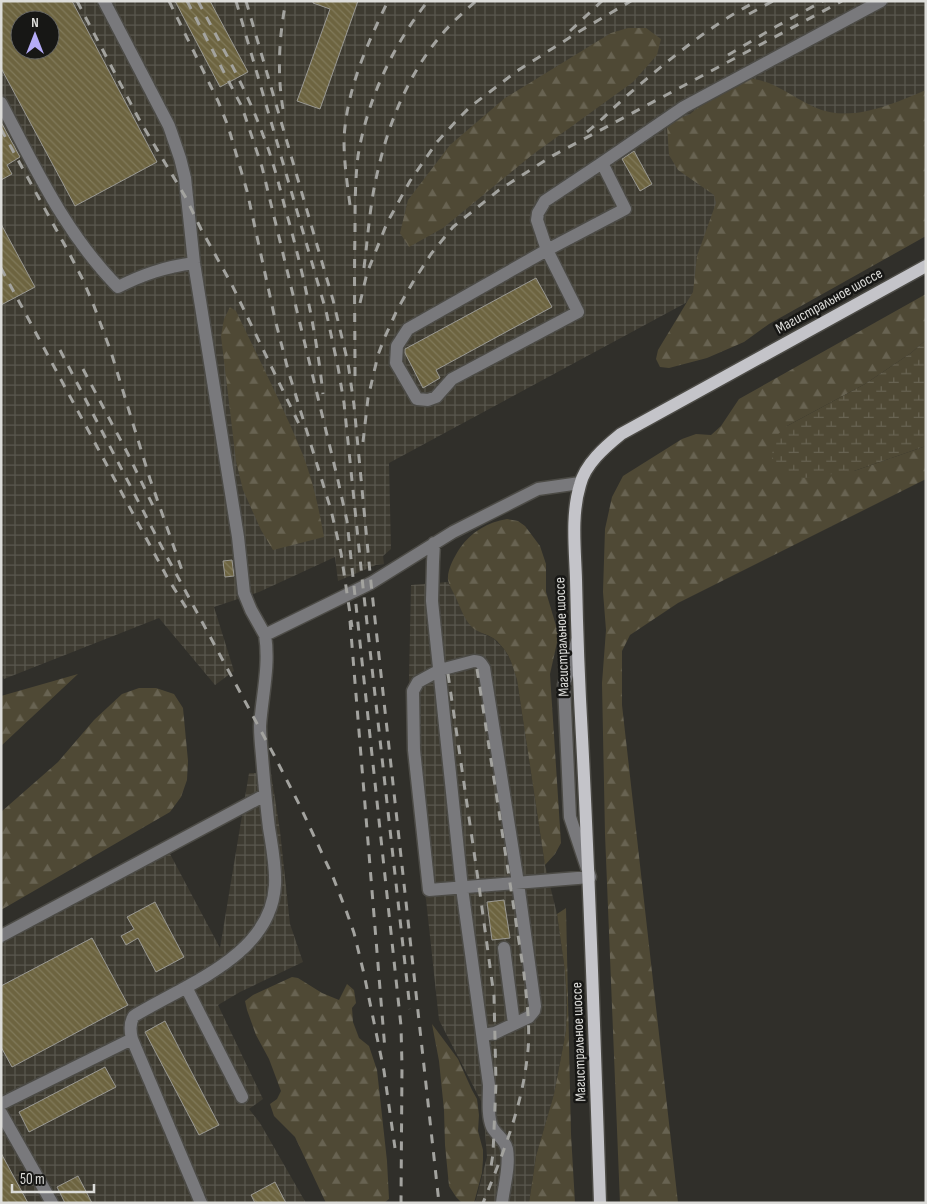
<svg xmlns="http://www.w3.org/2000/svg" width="927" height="1204" font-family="'Sofia Sans Condensed',sans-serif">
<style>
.industrial{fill:url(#industrial-grid);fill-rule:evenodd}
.forest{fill:url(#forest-firs)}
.wetland{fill:url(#wetland-marsh)}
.building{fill:url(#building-back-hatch);stroke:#9a9993;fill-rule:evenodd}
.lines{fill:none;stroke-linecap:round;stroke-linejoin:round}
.minor-casing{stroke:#4c4b46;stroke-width:15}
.major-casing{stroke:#4c4b46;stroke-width:15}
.minor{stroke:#79797c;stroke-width:12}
.major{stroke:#c4c4c9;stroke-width:12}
.rail{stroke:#a3a39f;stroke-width:3;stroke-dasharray:9 9;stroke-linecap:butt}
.labels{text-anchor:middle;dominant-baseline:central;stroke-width:5;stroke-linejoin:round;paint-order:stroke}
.street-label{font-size:15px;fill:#dcdcd9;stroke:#171715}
</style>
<defs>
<pattern id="industrial-grid" width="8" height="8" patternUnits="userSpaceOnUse" patternTransform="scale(1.25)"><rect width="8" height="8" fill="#3e3b31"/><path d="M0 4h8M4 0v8" fill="none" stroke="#59574e"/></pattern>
<pattern id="forest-firs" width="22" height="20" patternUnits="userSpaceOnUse" patternTransform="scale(1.25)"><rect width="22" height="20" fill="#4f4935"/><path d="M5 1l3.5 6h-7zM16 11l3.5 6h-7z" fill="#686352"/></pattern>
<pattern id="wetland-marsh" width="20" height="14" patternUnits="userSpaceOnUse" patternTransform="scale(1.25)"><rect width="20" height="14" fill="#4f4935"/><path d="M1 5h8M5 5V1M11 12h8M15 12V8" fill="none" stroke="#686352"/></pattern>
<pattern id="building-back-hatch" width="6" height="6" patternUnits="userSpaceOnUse" patternTransform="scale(1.25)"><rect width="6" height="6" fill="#6d6440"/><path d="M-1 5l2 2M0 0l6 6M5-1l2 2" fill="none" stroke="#817a5b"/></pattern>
</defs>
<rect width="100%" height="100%" fill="#302f2a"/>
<!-- industrial -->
<path class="industrial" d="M 1,1 L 926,1 L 926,107 L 793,245 L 389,463 L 391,549 L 383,556 L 384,564 L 376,565 L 338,581 L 335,557 L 259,592 L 214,607 L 234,671 L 215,685 L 159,618 L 4,679 L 1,675 ZM 20,20 L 50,20 L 50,50 L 20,50 Z
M 448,582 L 454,593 L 483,634 L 493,638 L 505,650 L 513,665 L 517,680 L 545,865 L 557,914 L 565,971 L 567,1002 L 566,1031 L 554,1094 L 536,1156 L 529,1203 L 475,1203 L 487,1157 L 483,1105 L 439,1020 L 411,760 L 409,678 L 411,585 Z
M 249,773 L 271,773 L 280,831 L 290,924 L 303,962 L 240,992 L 218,1005 L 263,1099 L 249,1109 L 260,1123 L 306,1203 L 1,1203 L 1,944 L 169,852 L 220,948 Z"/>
<!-- forest -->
<path class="forest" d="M 628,28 L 646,28 L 661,39 L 657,55 L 633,82 L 532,155 L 443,228 L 409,247 L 400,233 L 408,200 L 450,145 L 505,98 L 611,33 Z
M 751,78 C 757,80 764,81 769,83 C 785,90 799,100 814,107 C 851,124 892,104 926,90 L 926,236 L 769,324 L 744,342 L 707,358 L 669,368 L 660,367 L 656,359 L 658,350 L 693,292 L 697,256 L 716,203 L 714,195 L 678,170 L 669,155 L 667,127 L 673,120 L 689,115 L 717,92 Z
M 926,294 L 926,340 L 911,353 L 865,384 L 787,426 L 854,471 L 926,446 L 926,479 L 678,603 L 630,635 L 622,651 L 622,705 L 678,1203 L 620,1203 L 605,834 L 602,683 L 606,630 L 603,592 L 605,529 L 612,497 L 623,476 L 682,439 L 696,434 L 711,435 L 721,426 L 739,399 Z
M 230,307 L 236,311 C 259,359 283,406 303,455 C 313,481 319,509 324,537 L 273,550 L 261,530 L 243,490 L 236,461 L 221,336 L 224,319 Z
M 507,519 L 518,521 L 525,526 L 540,546 L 546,564 L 546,592 L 557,629 L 558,638 L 550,674 L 561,843 L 555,854 L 545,865 L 517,680 C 514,670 511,658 504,649 C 501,646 497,640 493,638 C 487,634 479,633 473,628 C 463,619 460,605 454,594 C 452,590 449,585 448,580 C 447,570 454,557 460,548 C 471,532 488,522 507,519 Z
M 78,674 L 1,746 L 1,696 Z
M 139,688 L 156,688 L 174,694 L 183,708 L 188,761 L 187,780 L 181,797 L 170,812 L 1,910 L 1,812 L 58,762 L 94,720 L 122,694 Z
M 566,908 L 571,1134 L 575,1203 L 529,1203 L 536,1156 L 554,1094 L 566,1031 L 567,1002 L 565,971 L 557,914 Z
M 292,977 L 298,978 L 322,993 L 339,1000 L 347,984 L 354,990 L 356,1003 L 352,1008 L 353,1022 L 359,1038 L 369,1046 L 377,1070 L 387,1161 L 389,1199 L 384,1203 L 326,1203 L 295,1137 L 274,1116 L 270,1104 L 277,1099 L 281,1091 L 269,1059 L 256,1035 L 247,1010 L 245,1001 L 253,995 Z
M 432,1024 L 458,1059 L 472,1090 L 477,1099 L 479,1115 L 478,1131 L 483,1150 L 483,1160 L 482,1173 L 474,1203 L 462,1203 L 456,1197 L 449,1186 L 445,1145 L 444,1110 L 439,1061 Z"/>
<!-- wetland -->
<path class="wetland" d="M 926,340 L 926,446 L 854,471 L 797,479 L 779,472 L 772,456 L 774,438 L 787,426 L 865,384 L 911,353 Z"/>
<!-- building -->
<path class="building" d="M 1,1 L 72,1 L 157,162 L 75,206 L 1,68 ZM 20,20 L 50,20 L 50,50 L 20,50 Z
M 175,1 L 210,1 L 248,72 L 220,87 Z
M 313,1 L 358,1 L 320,109 L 297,101 L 330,9 L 313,3 Z
M 1,122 L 20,157 L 7,165 L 12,174 L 1,180 Z
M 634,151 L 652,184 L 640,191 L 622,159 Z
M 1,224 L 35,287 L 1,305 Z
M 536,278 L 552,307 L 436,370 L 440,378 L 423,388 L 405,353 L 405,349 Z
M 232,560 L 234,576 L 225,577 L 223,561 Z
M 504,900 L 510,938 L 492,940 L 487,902 Z
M 155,902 L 184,957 L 156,972 L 138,938 L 126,945 L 121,936 L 134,929 L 127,917 Z
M 92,938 L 128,1005 L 12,1067 L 1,1047 L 1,986 Z
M 165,1021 L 219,1125 L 199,1135 L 145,1032 Z
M 105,1067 L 116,1087 L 29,1132 L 19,1112 Z
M 1,1153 L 28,1203 L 1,1203 Z
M 78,1176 L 92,1203 L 65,1203 L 57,1187 Z
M 275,1182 L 286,1203 L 255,1203 L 251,1195 Z"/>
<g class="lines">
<defs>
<path id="minor" d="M 104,1 L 169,126 L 180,158 L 185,178 L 194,263 L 238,537 L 244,593 L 251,610 L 265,635 L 371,583 L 453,532 L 538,489 L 580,483
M 1,103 C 36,169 65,233 118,287 C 144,274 165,267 194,263
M 602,163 L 545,201 L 538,213 L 537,220 L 547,250 L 578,312 L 452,379 L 436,397 L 428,400 L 417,399 L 396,363 L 397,346 L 408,329 L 547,250 L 625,209 L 602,163 L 684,107 L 881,1
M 434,543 L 433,562 L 432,601 L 462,888 L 489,1085 C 489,1098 487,1115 492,1127 C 496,1135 505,1139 507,1149 C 510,1166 504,1186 502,1203
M 1,936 L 265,795
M 504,948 L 514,1024
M 186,987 L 242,1097
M 483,1035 L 495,1033 L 529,1017 L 534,1011 L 535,1006 L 518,883 L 484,668 C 481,663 480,661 474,661 L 440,670 L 418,682 L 413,691 L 414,750 L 429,890 C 483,886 536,881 590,877 L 570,817 L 564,685 L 577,641
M 1,1104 L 132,1039
M 1,1113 L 52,1203
M 201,1203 L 132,1039 C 130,1031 129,1023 134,1016 C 186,984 271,956 275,885 C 276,866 272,847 269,828 C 266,804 264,781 262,756 C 261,746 260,736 260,726 C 262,696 270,665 265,635"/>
<path id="major" d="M 600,1203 C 595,1047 590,892 582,737 C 579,684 577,632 576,579 C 575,548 571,515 580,485 C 585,464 605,447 621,434 L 926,266"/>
</defs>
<!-- minor casing -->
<use href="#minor" class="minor-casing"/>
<!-- major casing -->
<use href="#major" class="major-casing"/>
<!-- minor -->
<use href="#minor" class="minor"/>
<!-- major -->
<use href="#major" class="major"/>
<!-- rail -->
<path class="rail" d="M 77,1 L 140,121 L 186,198 L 201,229 L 232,285 L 299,424
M 169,1 L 218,101 L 228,126 L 247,191 L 275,319 L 288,370 L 331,510 L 341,553 L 352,627
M 187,1 L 242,107 L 262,167 L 337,476 L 347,521 L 401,1026 L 402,1066 L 401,1203
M 198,1 C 221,45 246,88 263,135 C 272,157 278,181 284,204 C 302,267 316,329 323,394
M 236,1 L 326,311 L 338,367 L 344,403 L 363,587 L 410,1009
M 246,1 L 333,300 L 348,363 L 354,405 L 371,583 L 439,1203
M 749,14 L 773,1
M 570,31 L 602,1
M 728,55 L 777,26 L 823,1
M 283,109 C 277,74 279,36 286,1
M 1,129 L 68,251 L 83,280 L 94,306 L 111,352 L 150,479 L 183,573
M 587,132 C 602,120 615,106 630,93 C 670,59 710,25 757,1
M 350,205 C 347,183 344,161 344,140 C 346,91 367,44 388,1
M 1,268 L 167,577 L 190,614
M 364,268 C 368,236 370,202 378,170 C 389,121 410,71 443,33 C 453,21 465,11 476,1
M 360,303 L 367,273 L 387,223 L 410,181 L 437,142 L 459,118 L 470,107 L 517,71 L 580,31 L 631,1
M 60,350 L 166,555 L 274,755 L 300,806 L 333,877 L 347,913 L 354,933 L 364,974 L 384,1071 L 395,1148
M 83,369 L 128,454 L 155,510
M 355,376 C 355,328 354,280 355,232 C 355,206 355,181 358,156 C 367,100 393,45 428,1
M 363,442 L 368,398 L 378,355 L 384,339 L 397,310 L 413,282 L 431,254 L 453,227 L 499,190 L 552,156 L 842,1
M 350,621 L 385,1050
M 477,669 L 524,974 C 527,1002 531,1031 527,1059 C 521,1110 502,1156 483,1203
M 448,674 L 479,886 L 494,996 L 496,1083 L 493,1154 L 490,1173"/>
</g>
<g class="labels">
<!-- street labels -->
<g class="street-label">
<text transform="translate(829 301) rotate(-29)">Магистральное шоссе</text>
<text transform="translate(562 637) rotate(-92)">Магистральное шоссе</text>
<text transform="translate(579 1042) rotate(-92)">Магистральное шоссе</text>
</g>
</g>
<!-- border -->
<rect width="927" height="1204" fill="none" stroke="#dcdcd9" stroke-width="5"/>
<!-- north arrow -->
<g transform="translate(35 35)"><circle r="24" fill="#171715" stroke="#666663"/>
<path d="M0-4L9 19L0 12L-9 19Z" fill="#b5acf8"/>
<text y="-8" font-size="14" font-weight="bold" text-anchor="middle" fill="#dcdcd9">N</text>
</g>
<!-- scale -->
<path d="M12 1184v8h82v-8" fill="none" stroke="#dcdcd9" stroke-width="2.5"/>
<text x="20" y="1184" font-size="15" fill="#dcdcd9" stroke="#171715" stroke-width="4" paint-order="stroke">50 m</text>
</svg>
